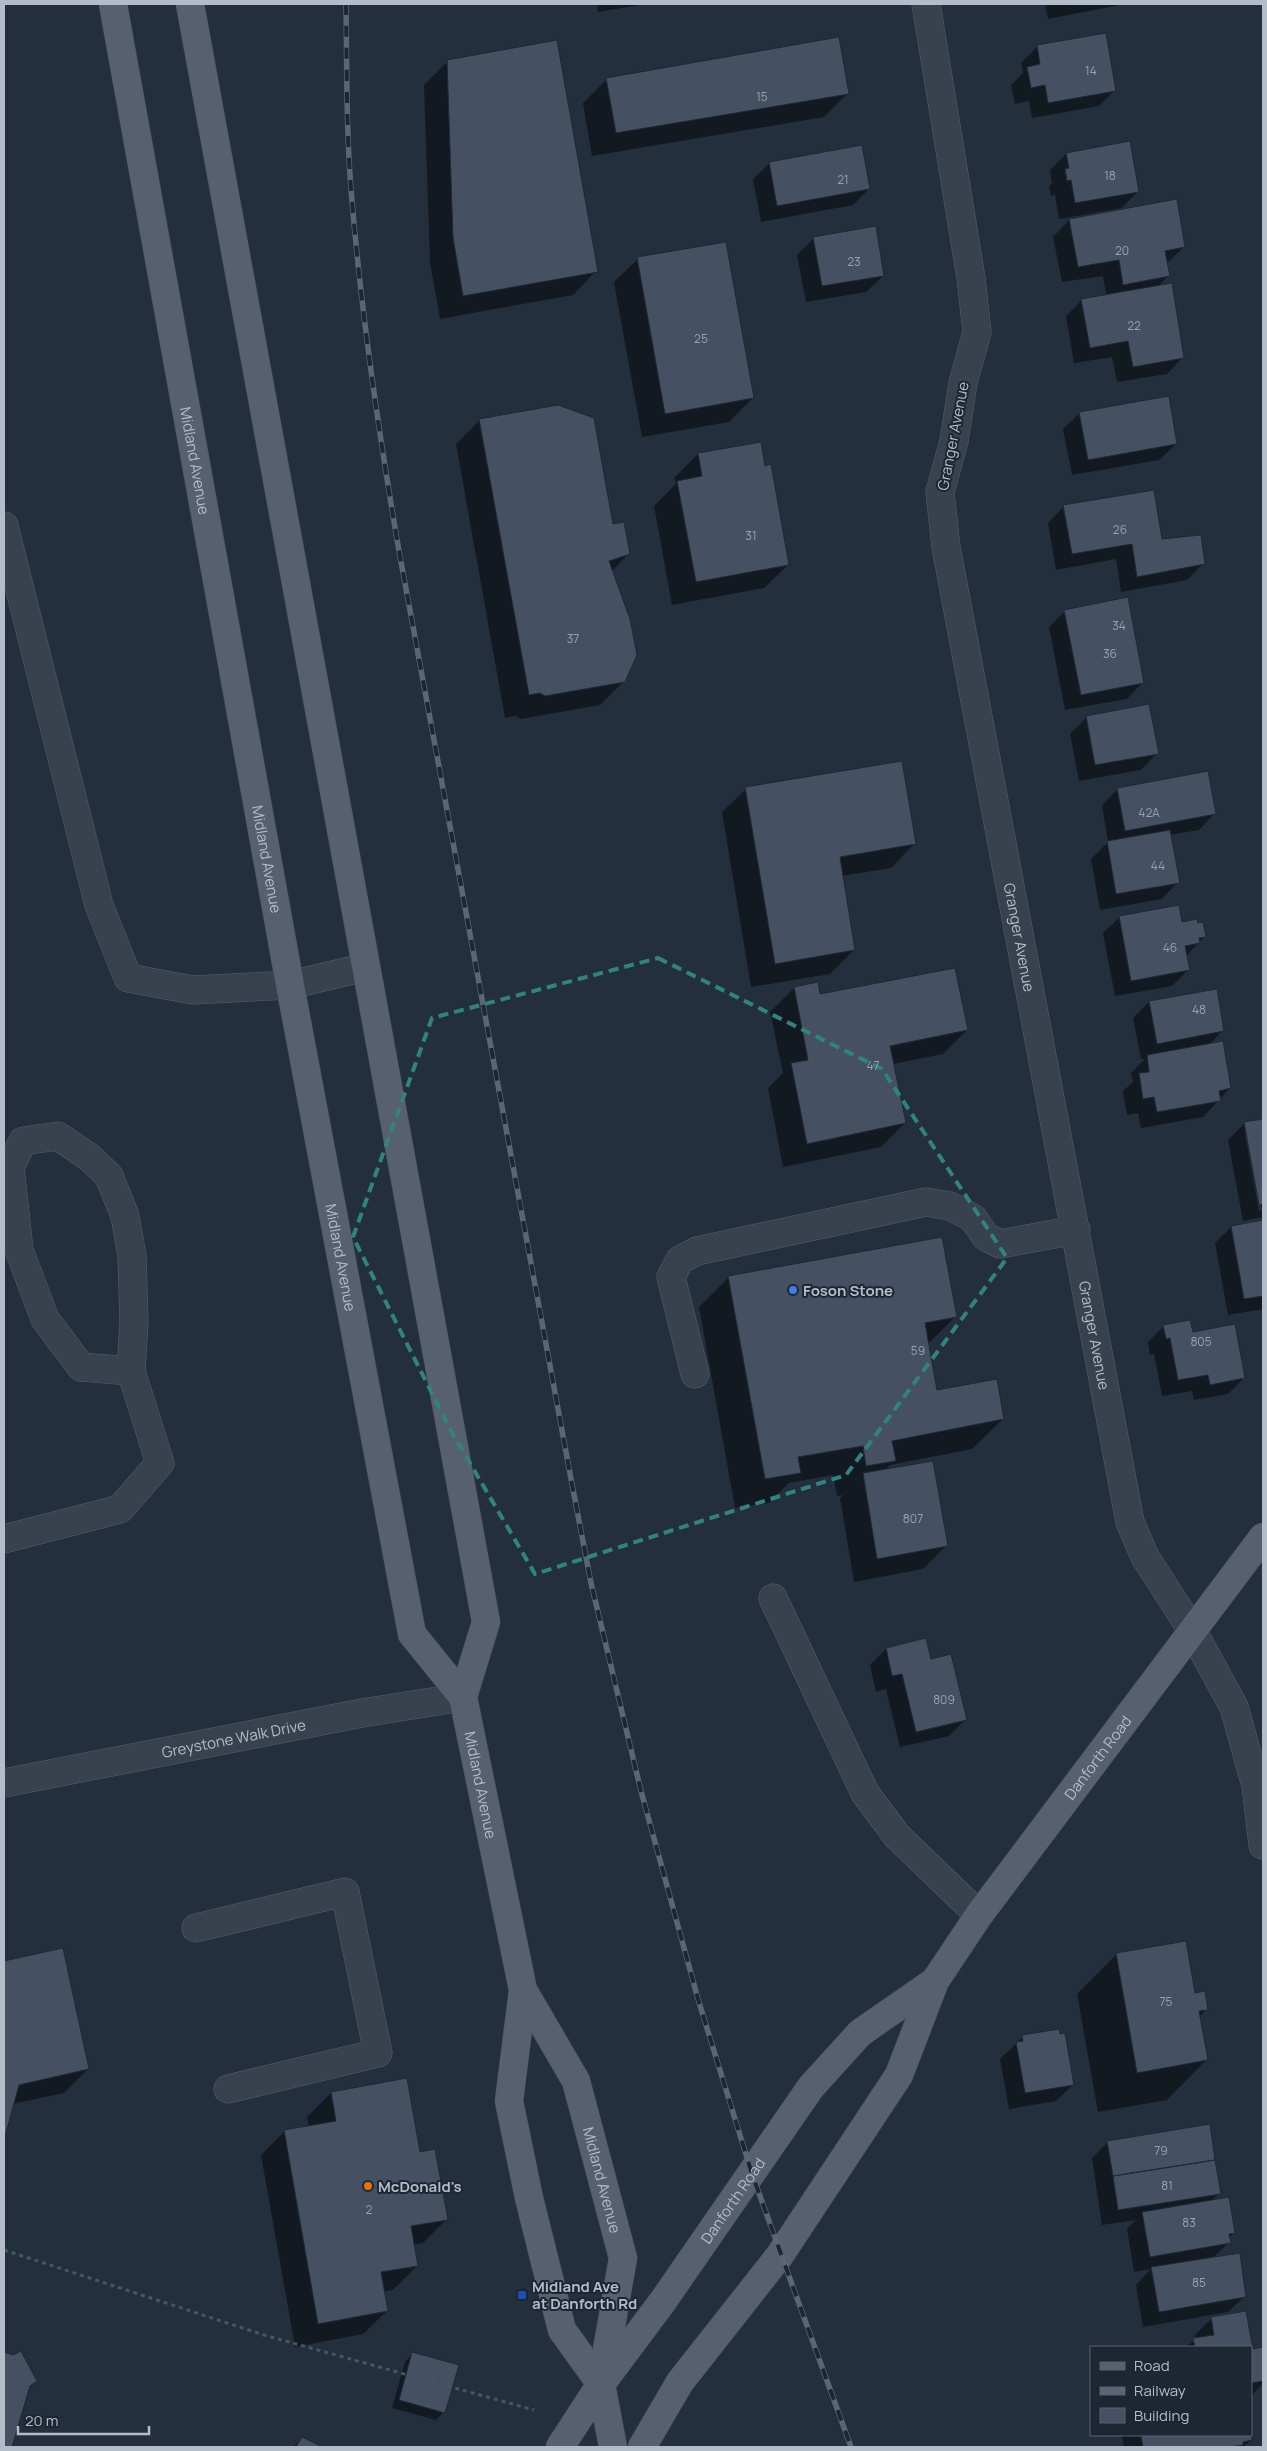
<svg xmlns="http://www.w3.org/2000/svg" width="1267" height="2451" font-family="Manrope,sans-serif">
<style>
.shadow{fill:#0007;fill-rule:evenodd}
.building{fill:#455162;stroke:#1f2835}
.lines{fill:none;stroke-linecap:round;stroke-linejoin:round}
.minor-casing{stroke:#565f6c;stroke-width:29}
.major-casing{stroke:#414a57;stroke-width:29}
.path{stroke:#44595c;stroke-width:3;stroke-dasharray:4 4;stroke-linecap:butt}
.minor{stroke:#38414e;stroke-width:28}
.major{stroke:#56606e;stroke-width:28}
.rail-casing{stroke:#5a6575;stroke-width:5.5}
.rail{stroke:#1d2633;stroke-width:4;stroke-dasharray:11;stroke-linecap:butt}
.marked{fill:none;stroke:#308480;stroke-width:4;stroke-dasharray:10 6;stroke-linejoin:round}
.shop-dot{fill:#3f7fe0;stroke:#1d2633;stroke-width:2}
.food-dot{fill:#e8710a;stroke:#1d2633;stroke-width:2}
.transit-dot{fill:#1a4fb4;stroke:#1d2633;stroke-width:2}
.labels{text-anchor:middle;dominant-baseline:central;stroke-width:4;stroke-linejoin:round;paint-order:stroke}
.number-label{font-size:12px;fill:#98a1af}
.street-label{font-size:15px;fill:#b4bcc9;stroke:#1d2633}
.poi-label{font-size:15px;font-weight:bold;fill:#b4bcc9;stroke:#1d2633;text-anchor:start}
</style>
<rect width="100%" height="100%" fill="#242f3e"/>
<!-- shadow -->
<path class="shadow" d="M 597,4 L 645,4 L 598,12 Z
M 1045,4 L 1125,4 L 1048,19 Z
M 1105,35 L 1115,90 L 1099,106 L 1032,118 L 1029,101 L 1015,104 L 1011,85 L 1023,73 L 1021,63 L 1037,47 Z
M 448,61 L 596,271 L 573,295 L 440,319 L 430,262 L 424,85 Z
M 607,79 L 848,93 L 824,117 L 592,156 L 583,103 Z
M 1066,154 L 1138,191 L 1122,208 L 1059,219 L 1055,195 L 1051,196 L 1049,186 L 1052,183 L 1050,170 Z
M 770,163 L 869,189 L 853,205 L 761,222 L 753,179 Z
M 1176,201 L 1184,247 L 1166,264 L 1168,276 L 1158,287 L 1183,357 L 1167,374 L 1117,382 L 1112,357 L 1074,363 L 1066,316 L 1082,300 L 1106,294 L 1103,276 L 1062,282 L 1053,237 L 1069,220 Z
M 814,238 L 883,276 L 866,292 L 806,302 L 797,255 Z
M 638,259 L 753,398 L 729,422 L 642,437 L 614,282 Z
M 1080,413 L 1176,444 L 1159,460 L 1072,475 L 1063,429 Z
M 480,420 L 612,526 L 628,554 L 612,571 L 624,681 L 600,705 L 521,719 L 516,716 L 505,718 L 456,444 Z
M 760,443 L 788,565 L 764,588 L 672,605 L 654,506 L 676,484 L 674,478 L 698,454 Z
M 1064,506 L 1161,540 L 1184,536 L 1204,563 L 1187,580 L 1121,592 L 1116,559 L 1056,570 L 1048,523 Z
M 1065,611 L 1143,682 L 1127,699 L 1065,710 L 1049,627 Z
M 1087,717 L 1157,753 L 1141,770 L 1079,781 L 1070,734 Z
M 746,789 L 914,844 L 891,868 L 842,876 L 854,950 L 830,974 L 751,987 L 722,812 Z
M 1118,789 L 1215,813 L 1199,830 L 1169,835 L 1178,882 L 1162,899 L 1100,910 L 1091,859 L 1108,842 L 1102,805 Z
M 1120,917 L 1181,924 L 1205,936 L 1186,956 L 1188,970 L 1172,986 L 1115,996 L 1103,933 Z
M 794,988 L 819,996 L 967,1030 L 943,1054 L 893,1064 L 905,1123 L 881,1147 L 783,1167 L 768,1088 L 783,1073 L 770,1012 Z
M 1216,990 L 1223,1030 L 1209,1045 L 1230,1088 L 1203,1117 L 1141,1128 L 1138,1113 L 1127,1115 L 1123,1091 L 1133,1082 L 1131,1073 L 1145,1059 L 1141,1059 L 1133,1018 L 1149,1002 Z
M 1263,1120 L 1263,1217 L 1243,1221 L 1228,1140 L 1245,1123 ZM 1245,1134 L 1248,1134 L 1262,1211 L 1259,1211 Z
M 1263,1222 L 1263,1309 L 1228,1315 L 1215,1243 L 1231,1227 Z
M 729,1277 L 955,1317 L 927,1345 L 936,1391 L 1003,1419 L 972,1449 L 890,1465 L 884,1471 L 946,1546 L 923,1569 L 854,1582 L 840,1498 L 843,1495 L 837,1496 L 833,1475 L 789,1483 L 769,1503 L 735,1508 L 699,1307 Z
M 1164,1326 L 1192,1334 L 1244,1378 L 1228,1394 L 1194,1400 L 1192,1391 L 1162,1396 L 1154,1354 L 1150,1355 L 1148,1342 Z
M 886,1649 L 930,1660 L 966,1719 L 949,1736 L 900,1747 L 886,1689 L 876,1692 L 870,1665 Z
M 62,1950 L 88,2069 L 64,2093 L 12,2104 L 4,2135 L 4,1962 Z
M 1116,1955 L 1194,1994 L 1207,2009 L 1199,2017 L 1206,2060 L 1167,2100 L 1098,2112 L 1077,1994 Z
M 1023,2037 L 1073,2085 L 1056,2101 L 1009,2109 L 1000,2059 Z
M 331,2093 L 419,2153 L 446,2220 L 423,2243 L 413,2245 L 417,2266 L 393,2290 L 384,2291 L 387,2311 L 363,2334 L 295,2347 L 261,2155 L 285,2131 L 309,2127 L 307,2117 Z
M 1108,2142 L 1219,2193 L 1212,2201 L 1234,2232 L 1229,2238 L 1229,2242 L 1213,2258 L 1245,2296 L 1228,2312 L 1143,2327 L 1136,2285 L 1151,2269 L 1134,2272 L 1127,2229 L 1136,2220 L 1102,2225 L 1092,2158 Z
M 1245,2312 L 1252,2350 L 1262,2349 L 1263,2358 L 1263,2383 L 1251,2396 L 1251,2347 L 1186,2347 L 1196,2339 L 1195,2335 L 1212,2318 Z
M 4,2354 L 13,2356 L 36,2381 L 28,2389 L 11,2447 L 4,2447 Z
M 412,2354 L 444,2412 L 436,2420 L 392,2408 L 405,2362 Z
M 1125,2435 L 1250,2435 L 1251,2440 L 1243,2447 L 1124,2447 L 1122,2437 Z
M 302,2438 L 319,2447 L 293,2447 Z"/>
<!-- building -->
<path class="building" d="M 1106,33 L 1116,91 L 1048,103 L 1045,85 L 1031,88 L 1027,67 L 1040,64 L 1037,45 Z
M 839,37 L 849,94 L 616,133 L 606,78 Z
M 557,40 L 598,272 L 463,296 L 453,238 L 447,60 Z
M 1130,141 L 1139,192 L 1075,203 L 1071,180 L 1067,181 L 1065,169 L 1069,168 L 1066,153 Z
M 862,145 L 870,189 L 777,206 L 769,162 Z
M 1177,199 L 1185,247 L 1165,251 L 1170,276 L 1123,285 L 1119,260 L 1078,267 L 1069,219 Z
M 876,226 L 884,276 L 822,286 L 813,237 Z
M 726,242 L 754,398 L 665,414 L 637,257 Z
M 1172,283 L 1184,358 L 1133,367 L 1128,341 L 1090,348 L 1081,299 Z
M 1169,396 L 1177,444 L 1088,460 L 1079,412 Z
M 558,405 L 594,418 L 613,524 L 624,522 L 630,554 L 609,561 L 630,619 L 637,655 L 625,682 L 545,696 L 540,693 L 529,695 L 479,419 Z
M 761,442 L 765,466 L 771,464 L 789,565 L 696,582 L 677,481 L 702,476 L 698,453 Z
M 1154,490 L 1162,539 L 1201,535 L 1205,564 L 1137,577 L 1132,544 L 1072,554 L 1063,505 Z
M 1128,597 L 1144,683 L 1081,695 L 1064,610 Z
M 1149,704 L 1159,754 L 1095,765 L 1086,716 Z
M 902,761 L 916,844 L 840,857 L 855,950 L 775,964 L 745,787 Z
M 1208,771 L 1216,814 L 1125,831 L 1117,788 Z
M 1170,830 L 1180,883 L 1116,894 L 1107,841 Z
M 1179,905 L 1182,922 L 1197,919 L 1198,923 L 1203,922 L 1206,937 L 1199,938 L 1200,943 L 1185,946 L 1190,970 L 1131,981 L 1119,916 Z
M 955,968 L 968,1030 L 890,1046 L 906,1123 L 807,1144 L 791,1063 L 808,1060 L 794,987 L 818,982 L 820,994 Z
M 1217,989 L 1224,1031 L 1157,1044 L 1149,1001 Z
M 1223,1041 L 1231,1088 L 1219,1091 L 1221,1101 L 1157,1112 L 1154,1097 L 1143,1099 L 1139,1073 L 1149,1072 L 1147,1055 Z
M 1263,1119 L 1263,1204 L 1259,1205 L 1244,1122 Z
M 1263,1220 L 1263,1296 L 1244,1299 L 1231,1226 Z
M 942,1237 L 957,1317 L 925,1323 L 937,1390 L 997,1379 L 1004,1419 L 892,1441 L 896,1461 L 866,1466 L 863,1446 L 798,1457 L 801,1473 L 765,1479 L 728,1276 Z
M 1190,1320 L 1193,1332 L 1235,1324 L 1245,1378 L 1210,1385 L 1208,1375 L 1178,1380 L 1170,1338 L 1166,1339 L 1163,1325 Z
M 933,1461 L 948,1546 L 877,1559 L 863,1473 Z
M 926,1638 L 931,1659 L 951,1654 L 967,1720 L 916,1732 L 902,1674 L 892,1676 L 886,1648 Z
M 1186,1941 L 1195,1993 L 1205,1991 L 1208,2010 L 1199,2011 L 1208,2060 L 1137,2073 L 1116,1953 Z
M 63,1948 L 89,2069 L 19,2085 L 4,2140 L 4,1961 Z
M 1059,2029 L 1060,2034 L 1065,2033 L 1074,2085 L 1025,2093 L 1016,2042 L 1023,2041 L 1022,2035 Z
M 407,2078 L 420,2152 L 435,2149 L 448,2220 L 411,2226 L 418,2266 L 381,2272 L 388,2311 L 318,2324 L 284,2130 L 336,2121 L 331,2092 Z
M 1210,2124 L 1215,2160 L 1113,2176 L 1107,2141 Z
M 1215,2160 L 1221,2194 L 1118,2210 L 1113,2176 Z
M 1229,2197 L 1235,2233 L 1229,2234 L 1231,2243 L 1150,2257 L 1142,2212 Z
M 1240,2253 L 1246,2297 L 1159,2312 L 1151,2267 Z
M 1246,2311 L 1253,2349 L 1263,2347 L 1263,2381 L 1251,2383 L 1251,2347 L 1195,2347 L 1193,2338 L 1214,2335 L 1211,2317 Z
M 21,2351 L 37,2381 L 30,2386 L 12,2447 L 4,2447 L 4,2352 L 13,2355 Z
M 412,2352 L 459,2365 L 445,2413 L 399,2400 Z
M 1251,2430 L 1252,2440 L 1243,2442 L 1243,2445 L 1229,2447 L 1143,2447 L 1141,2435 L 1251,2435 Z
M 302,2437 L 322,2447 L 296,2447 Z"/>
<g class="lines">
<defs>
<g id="minor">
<path id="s1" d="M 926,4 L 971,278 L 977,332 L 963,383 L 954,441 L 940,492 L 946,547 L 1130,1522 L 1145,1557 L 1192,1630 L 1234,1707 L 1256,1786 L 1263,1845"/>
<path d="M 4,526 L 99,905 L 128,978 L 193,990 L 290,985 L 366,967"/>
<path d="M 695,1374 L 671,1277 L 680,1260 L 697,1251 L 926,1202 L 950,1206 L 973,1218 L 986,1237 L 1000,1244 L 1076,1230"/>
<path d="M 4,1539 L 120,1509 L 160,1463 L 131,1371 L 134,1322 L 132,1256 L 125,1216 L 109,1176 L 89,1157 L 58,1136 L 23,1141 L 10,1167 L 19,1250 L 45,1319 L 81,1367 L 131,1371"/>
<path d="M 773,1598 L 865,1793 L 897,1836 L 979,1915"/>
<path id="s2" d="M 4,1783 L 362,1713 L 463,1697"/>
<path d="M 196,1928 L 345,1892 L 378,2053 L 228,2089"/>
</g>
<g id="major">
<path id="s3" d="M 113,4 L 290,985 L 412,1634 L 463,1697 L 523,1990 L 576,2081 L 623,2258 L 601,2384 L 613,2447"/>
<path d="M 190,4 L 486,1622 L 463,1697"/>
<path d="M 523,1990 L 509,2101 L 529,2198 L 562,2330 L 601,2384"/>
<path id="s4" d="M 560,2447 L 601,2384 L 663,2301 L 811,2087 L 860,2033 L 935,1981"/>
<path id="s5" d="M 642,2447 L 680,2382 L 780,2255 L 899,2075 L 935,1981 L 979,1915 L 1263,1537"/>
</g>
</defs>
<!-- minor casing -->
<use href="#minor" class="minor-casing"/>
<!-- major casing -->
<use href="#major" class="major-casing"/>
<!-- path -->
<path class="path" d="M 4,2250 L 264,2335 L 534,2410"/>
<!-- minor -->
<use href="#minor" class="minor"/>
<!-- major -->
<use href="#major" class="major"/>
<defs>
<path id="rail" d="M 346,4 C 347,69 346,136 352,201 C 362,319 379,435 399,551 L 571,1479 L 591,1583 L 641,1791 L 698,1999 L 752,2174 L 851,2447"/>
</defs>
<!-- rail casing -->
<use href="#rail" class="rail-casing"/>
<!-- rail -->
<use href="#rail" class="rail"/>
</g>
<!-- marked area -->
<path class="marked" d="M 658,958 L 882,1069 L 1007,1258 L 846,1475 L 535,1574 L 450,1429 L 353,1237 L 432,1018 Z"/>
<!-- markers -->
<circle class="shop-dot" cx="793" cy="1290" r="5"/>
<circle class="food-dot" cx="368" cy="2186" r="5"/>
<rect class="transit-dot" x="517" y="2290" width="10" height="10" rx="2.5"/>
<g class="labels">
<!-- number labels -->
<g class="number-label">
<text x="1091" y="70">14</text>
<text x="762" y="96">15</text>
<text x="1110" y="175">18</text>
<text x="843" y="179">21</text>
<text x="1122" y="250">20</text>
<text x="854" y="261">23</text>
<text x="1134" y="325">22</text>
<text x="701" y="338">25</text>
<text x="1120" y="529">26</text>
<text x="751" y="535">31</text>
<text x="1119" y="625">34</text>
<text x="573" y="638">37</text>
<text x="1110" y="653">36</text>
<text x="1149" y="812">42A</text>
<text x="1158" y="865">44</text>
<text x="1170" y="947">46</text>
<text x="1199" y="1009">48</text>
<text x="873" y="1065">47</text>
<text x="1201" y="1341">805</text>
<text x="918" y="1350">59</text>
<text x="913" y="1518">807</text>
<text x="944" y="1699">809</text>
<text x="1166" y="2001">75</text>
<text x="1161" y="2150">79</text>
<text x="1167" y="2185">81</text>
<text x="369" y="2209">2</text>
<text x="1189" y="2222">83</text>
<text x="1199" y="2282">85</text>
</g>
<!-- street labels -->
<g class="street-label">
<text transform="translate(953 436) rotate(-79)">Granger Avenue</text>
<text stroke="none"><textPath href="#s3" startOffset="464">Midland Avenue</textPath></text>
<text stroke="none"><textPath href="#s3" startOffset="869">Midland Avenue</textPath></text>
<text stroke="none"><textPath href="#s1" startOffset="949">Granger Avenue</textPath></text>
<text stroke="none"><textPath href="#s3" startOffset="1274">Midland Avenue</textPath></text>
<text stroke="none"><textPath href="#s1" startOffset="1354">Granger Avenue</textPath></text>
<text stroke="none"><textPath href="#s2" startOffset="234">Greystone Walk Drive</textPath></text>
<text stroke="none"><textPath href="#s5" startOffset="830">Danforth Road</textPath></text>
<text stroke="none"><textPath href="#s3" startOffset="1828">Midland Avenue</textPath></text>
<text stroke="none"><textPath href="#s3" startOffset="2245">Midland Avenue</textPath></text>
<text stroke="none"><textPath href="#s4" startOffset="301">Danforth Road</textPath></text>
</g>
<!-- poi labels -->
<g class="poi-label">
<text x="803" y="1290">Foson Stone</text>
<text x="378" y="2186">McDonald's</text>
<text x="532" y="2286">Midland Ave<tspan x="532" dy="17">at Danforth Rd</tspan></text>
</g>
</g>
<!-- border -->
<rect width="1267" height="2451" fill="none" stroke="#b4bcc9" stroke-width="10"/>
<!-- legend -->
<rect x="1090" y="2346" width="162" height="90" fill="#1d2633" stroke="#59626f"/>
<rect x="1100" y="2362" width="25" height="8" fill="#56606e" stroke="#59626f"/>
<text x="1134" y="2371" font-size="15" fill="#b4bcc9">Road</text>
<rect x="1100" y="2387" width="25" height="8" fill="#5a6575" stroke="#59626f"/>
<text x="1134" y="2396" font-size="15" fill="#b4bcc9">Railway</text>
<rect x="1100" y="2408" width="25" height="15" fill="#455162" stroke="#59626f"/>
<text x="1134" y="2421" font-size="15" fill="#b4bcc9">Building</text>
<!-- scale -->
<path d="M18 2426v8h131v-8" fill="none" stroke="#b4bcc9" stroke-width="2.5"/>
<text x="25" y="2426" font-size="15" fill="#b4bcc9" stroke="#1d2633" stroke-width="4" paint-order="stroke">20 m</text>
</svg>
